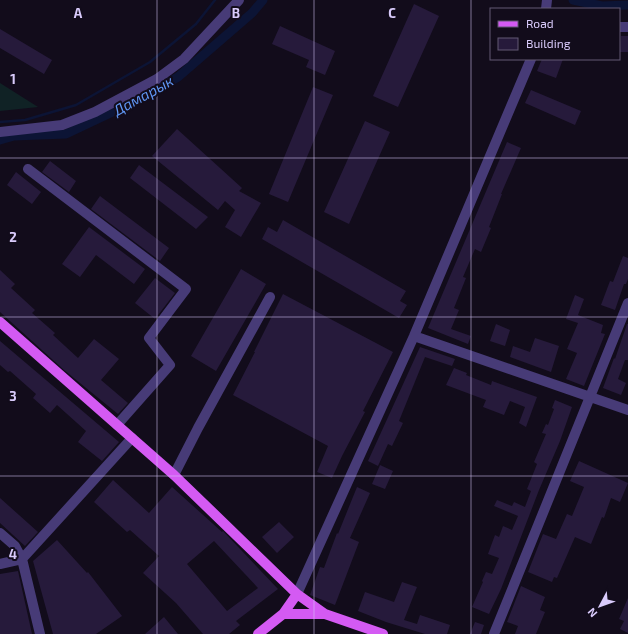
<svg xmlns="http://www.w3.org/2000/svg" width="628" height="634" font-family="'Exo 2',sans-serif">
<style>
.green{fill:#102225}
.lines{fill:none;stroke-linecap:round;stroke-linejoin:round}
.stream{stroke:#0c1435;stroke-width:2.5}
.canal{stroke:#0c1435;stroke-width:9}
.building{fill:#261a3b;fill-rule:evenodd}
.minor{stroke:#473b77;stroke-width:10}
.major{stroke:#d45af3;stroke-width:10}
.grid{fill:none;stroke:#d9cbfb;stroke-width:1;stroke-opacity:0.55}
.labels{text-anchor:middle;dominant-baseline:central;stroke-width:4;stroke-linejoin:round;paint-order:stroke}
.water-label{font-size:15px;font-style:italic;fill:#6096f3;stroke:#120c1b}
.grid-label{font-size:13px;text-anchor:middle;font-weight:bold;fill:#d9cbfb;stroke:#120c1b;stroke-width:4;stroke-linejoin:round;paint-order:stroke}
</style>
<rect width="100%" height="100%" fill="#120c1b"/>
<!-- green -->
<path class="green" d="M 0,83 L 38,107 L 0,111 Z"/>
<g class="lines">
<!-- stream -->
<path class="stream" d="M 0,122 L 25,120 L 76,105 L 150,62 L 196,24 L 215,0"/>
<!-- canal -->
<path class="canal" d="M 573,0 L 602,6 L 628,5
M 0,140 L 14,136 L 66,134 L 138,100 L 178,77 L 252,13 L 263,0"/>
</g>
<!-- building -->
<path class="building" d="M 414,4 L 439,16 L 398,107 L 373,96 Z
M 280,26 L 335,51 L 325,75 L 306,67 L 309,60 L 272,44 Z
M 0,29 L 52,60 L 44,74 L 0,48 Z
M 621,36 L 628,36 L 628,52 L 620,52 Z
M 542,59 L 563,59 L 556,78 L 537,71 Z
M 313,87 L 333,95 L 288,202 L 269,194 Z
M 531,90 L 581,111 L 575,125 L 525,103 Z
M 365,121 L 390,132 L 349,224 L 324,212 Z
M 177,129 L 242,188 L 239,191 L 261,203 L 241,237 L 225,227 L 235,210 L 225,201 L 218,210 L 152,156 Z
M 507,142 L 521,148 L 501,194 L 502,194 L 489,227 L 491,228 L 481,252 L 475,249 L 463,277 L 466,278 L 454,308 L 459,310 L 451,329 L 471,336 L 468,344 L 428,328 Z
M 50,161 L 76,181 L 69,192 L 42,172 Z
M 139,165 L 208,217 L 196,229 L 130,178 Z
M 16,172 L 41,192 L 32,204 L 7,185 Z
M 100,196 L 169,248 L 160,261 L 91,209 Z
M 283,220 L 406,291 L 400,301 L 407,305 L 399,318 L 262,239 L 268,227 L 277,232 Z
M 89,227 L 145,269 L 134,284 L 96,255 L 80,277 L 62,264 Z
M 623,256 L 628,258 L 628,279 L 626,284 L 624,284 L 615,310 L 601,305 L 610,281 L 613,282 Z
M 241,269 L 266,284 L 216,371 L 191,356 Z
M 0,270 L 15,284 L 11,288 L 35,310 L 32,313 L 55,333 L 53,335 L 78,358 L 94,339 L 119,359 L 101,380 L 128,403 L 118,414 L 64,370 L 0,312 Z
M 155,278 L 175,293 L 155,319 L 135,303 Z
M 283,294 L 393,352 L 363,411 L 365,412 L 342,456 L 332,478 L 317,472 L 328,446 L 233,395 L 255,352 L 254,352 Z
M 575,295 L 584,299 L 578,315 L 603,325 L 601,333 L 605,334 L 584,386 L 566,379 L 577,353 L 567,349 L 578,323 L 566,319 Z
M 496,324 L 510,330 L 505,346 L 490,341 Z
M 627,324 L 628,324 L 628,360 L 625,360 L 618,379 L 626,383 L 621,395 L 603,388 L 614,358 L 615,359 Z
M 535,338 L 559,346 L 551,372 L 510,357 L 513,346 L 530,352 Z
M 0,341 L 119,442 L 102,461 L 78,442 L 86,431 L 57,405 L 50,413 L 33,398 L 36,394 L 10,371 L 8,372 L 0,365 Z
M 420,347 L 455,359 L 452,366 L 425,357 L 399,421 L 403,423 L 392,446 L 388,444 L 378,466 L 368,461 Z
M 454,368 L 467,373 L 466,375 L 491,385 L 492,381 L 537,397 L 526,427 L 519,423 L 525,407 L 510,401 L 504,415 L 483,407 L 486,400 L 446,385 Z
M 555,400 L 572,407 L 560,441 L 539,490 L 501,589 L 489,614 L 472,607 L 483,582 L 482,581 L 486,572 L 492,574 L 499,558 L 488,554 L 495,535 L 499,537 L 503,526 L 512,530 L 518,516 L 494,506 L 497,500 L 512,506 L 514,502 L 525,507 L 531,491 L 527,489 L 537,464 L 534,462 L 546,434 L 542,433 L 546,424 L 548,425 L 554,409 L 552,408 Z
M 579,461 L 628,483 L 620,502 L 611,498 L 604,518 L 602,517 L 591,544 L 575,537 L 557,578 L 554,577 L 552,582 L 528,572 L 543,534 L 556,539 L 567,514 L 572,516 L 584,487 L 570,481 Z
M 380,465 L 393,471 L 385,489 L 372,484 Z
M 113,480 L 149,513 L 172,487 L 222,532 L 223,531 L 278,589 L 236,621 L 240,625 L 229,634 L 203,634 L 176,603 L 143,573 L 159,556 L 130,530 L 127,532 L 94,502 ZM 214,541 L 258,588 L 227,611 L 187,564 Z
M 357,487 L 370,493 L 350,538 L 359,542 L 335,605 L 310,595 L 320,567 L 324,568 L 337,533 L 338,534 Z
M 0,498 L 38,532 L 25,546 L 0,523 Z
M 279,522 L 294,537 L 277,553 L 262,537 Z
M 57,540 L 87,573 L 88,572 L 122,616 L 96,634 L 53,634 L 33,561 Z
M 18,571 L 32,634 L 0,634 L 0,574 Z
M 402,582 L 417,587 L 404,620 L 417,624 L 420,615 L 450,625 L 447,634 L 425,634 L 386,622 L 358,611 L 365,592 L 394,602 Z
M 521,586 L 545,597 L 540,610 L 545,612 L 536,634 L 515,634 L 518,626 L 507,622 Z
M 628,598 L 628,633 L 620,629 L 624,621 L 619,619 Z
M 164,617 L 178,634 L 145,634 Z
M 475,622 L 484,625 L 481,634 L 470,634 Z"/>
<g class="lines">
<!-- minor -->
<path class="minor" d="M 546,9 L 547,0
M 619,27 L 628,27
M 0,132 L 62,125 L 95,112 L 157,79 L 184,59 L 239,0
M 28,169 L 186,289 L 149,338 L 170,365 L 117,425
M 414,336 L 628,410
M 174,475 L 198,428 L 270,297
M 0,533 L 15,546 L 22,559 L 40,634
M 0,564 L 22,559 L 132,438
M 297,594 L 414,336 L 531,59
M 494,634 L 628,303"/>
<!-- major -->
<path class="major" d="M 0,322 L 174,475 L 297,594
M 283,614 L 325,614
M 258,634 L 283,614 L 297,594 L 325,614 L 383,634"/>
</g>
<!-- grid -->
<path class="grid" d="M 157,0 L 157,634M 314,0 L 314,634M 471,0 L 471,634M 0,158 L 628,158M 0,317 L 628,317M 0,476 L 628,476"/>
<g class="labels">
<!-- water labels -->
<g class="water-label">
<text transform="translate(143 95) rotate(-29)">Дамарык</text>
</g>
</g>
<g class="grid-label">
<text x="78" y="18">A</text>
<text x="236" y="18">B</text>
<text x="392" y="18">C</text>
<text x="13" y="84">1</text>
<text x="13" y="242">2</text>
<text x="13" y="401">3</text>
<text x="13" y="559">4</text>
</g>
<!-- legend -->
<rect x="490" y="8" width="130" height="52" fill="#120c1b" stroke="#625875"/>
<rect x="498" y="21" width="20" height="6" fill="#d45af3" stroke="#625875"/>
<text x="526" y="28" font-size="12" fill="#d9cbfb">Road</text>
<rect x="498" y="38" width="20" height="12" fill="#261a3b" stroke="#625875"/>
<text x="526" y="48" font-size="12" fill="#d9cbfb">Building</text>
<!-- north arrow -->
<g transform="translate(600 606) rotate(229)" stroke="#120c1b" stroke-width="3" paint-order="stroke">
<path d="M0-3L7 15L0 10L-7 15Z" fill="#d9cbfb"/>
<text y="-6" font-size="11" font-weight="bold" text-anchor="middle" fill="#d9cbfb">N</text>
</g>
</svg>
